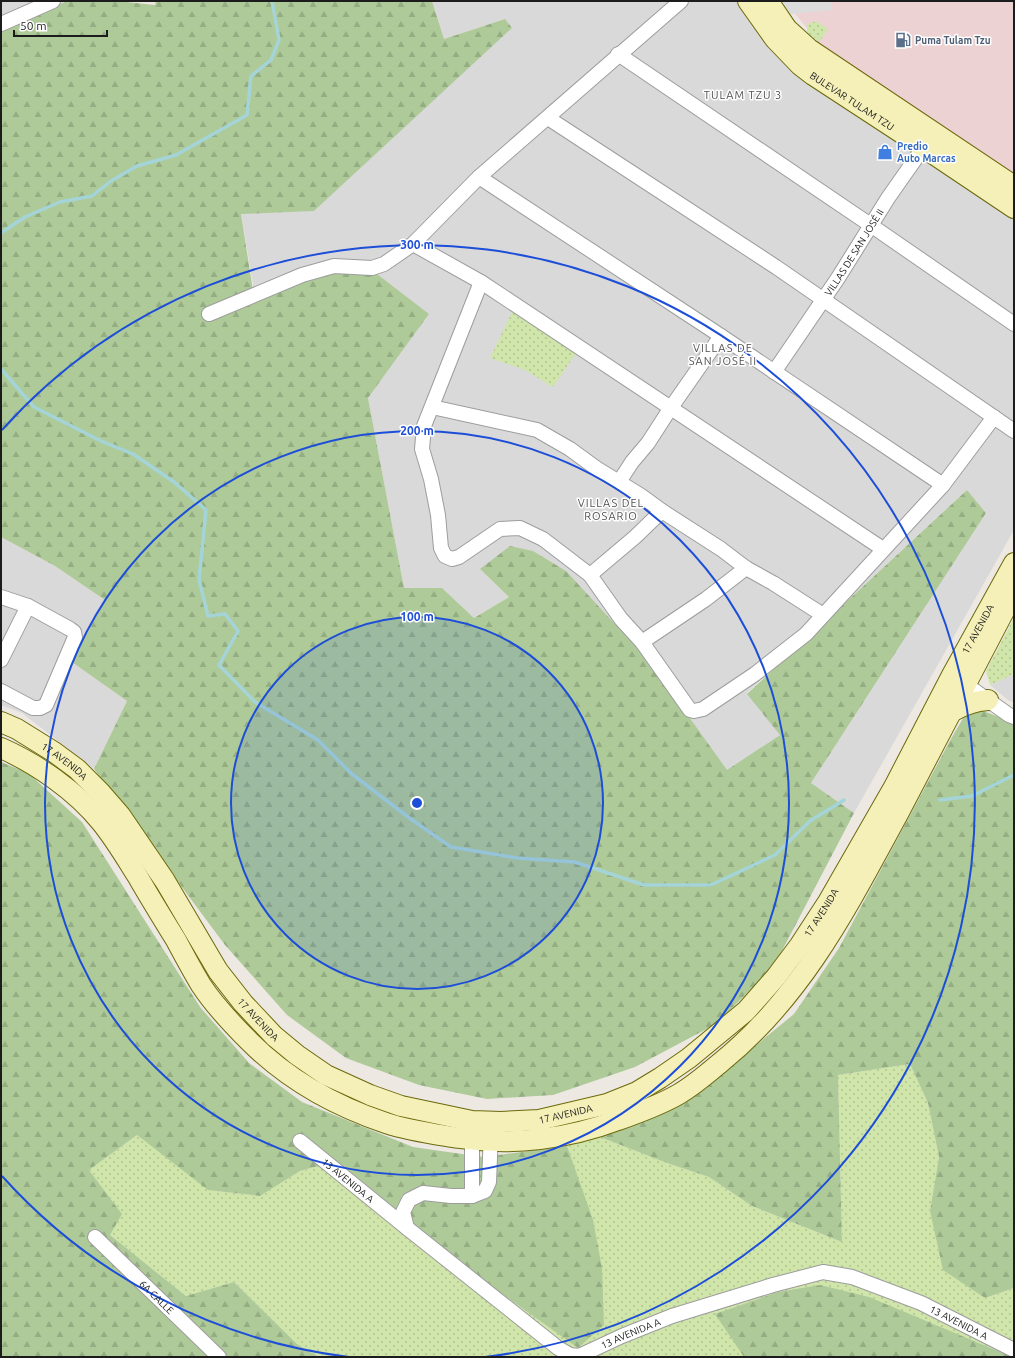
<svg xmlns="http://www.w3.org/2000/svg" width="1015" height="1358" font-family="Ubuntu,sans-serif">
<style>
.residential{fill:#dad9d9}
.commercial{fill:#edd2d4}
.grass{fill:url(#grass-dots)}
.forest{fill:url(#forest-firs)}
.parking{fill:#dcdcdc}
.lines{fill:none;stroke-linecap:round;stroke-linejoin:round}
.stream{stroke:#a5d4d8;stroke-width:3.5}
.minor-casing{stroke:#9d9d9d;stroke-width:16}
.secondary-casing{stroke:#6b690b;stroke-width:22}
.minor{stroke:#fff;stroke-width:14}
.secondary{stroke:#f5f0b8;stroke-width:20}
.ring{fill:none;stroke:#1d4ed8;stroke-width:2}
.labels{text-anchor:middle;dominant-baseline:central;stroke-width:3;stroke-linejoin:round;paint-order:stroke}
.service-label{font-size:10px;font-weight:bold;fill:#4e5e75;stroke:#fff;text-anchor:start}
.street-label{font-size:10px;fill:#1c1c1c;stroke:#fff}
.shop-label{font-size:10px;font-weight:bold;fill:#366cbe;stroke:#fff;text-anchor:start}
.neighbourhood-label{font-size:11px;letter-spacing:1px;fill:#4f4f4f;stroke:#fff}
.centre{fill:#1d4ed8;stroke:#fff;stroke-width:2}
.ring-label{font-size:12px;text-anchor:middle;font-weight:bold;fill:#1d4ed8;stroke:#fff;stroke-width:3;stroke-linejoin:round;paint-order:stroke}
</style>
<defs>
<pattern id="grass-dots" width="8" height="8" patternUnits="userSpaceOnUse"><rect width="8" height="8" fill="#cfe5aa"/><path d="M2 2h.1M6 6h.1" fill="none" stroke="#b1c492" stroke-width="1.8" stroke-linecap="round"/></pattern>
<pattern id="forest-firs" width="22" height="20" patternUnits="userSpaceOnUse"><rect width="22" height="20" fill="#aeca99"/><path d="M5 1l3.5 6h-7zM16 11l3.5 6h-7z" fill="#95ad83"/></pattern>
</defs>
<rect width="100%" height="100%" fill="#ede8e2"/>
<!-- residential -->
<path class="residential" d="M 1,1 L 67,1 L 1,31 Z
M 432,1 L 739,1 L 803,77 L 1014,220 L 1014,530 L 854,813 L 811,783 L 986,513 L 967,490 L 747,693 L 780,735 L 727,771 L 649,661 L 480,569 L 509,597 L 474,618 L 442,588 L 404,588 L 368,398 L 429,314 L 254,291 L 241,213 L 314,211 L 505,19 L 444,39 Z
M 1,537 L 55,566 L 105,600 L 72,661 L 127,701 L 94,769 L 22,713 L 1,705 Z
M 1014,674 L 1014,703 L 1008,700 L 990,685 Z"/>
<!-- commercial -->
<path class="commercial" d="M 785,1 L 1014,1 L 1014,176 L 830,57 Z"/>
<!-- grass -->
<path class="grass" d="M 812,22 L 817,22 L 828,29 L 819,42 L 807,32 L 808,24 Z
M 513,310 L 576,353 L 553,387 L 525,370 L 490,358 Z
M 1014,618 L 1014,674 L 990,685 L 986,671 Z
M 910,1064 L 928,1103 L 939,1157 L 930,1211 L 985,1298 L 1014,1288 L 1014,1357 L 319,1357 L 297,1344 L 234,1282 L 186,1296 L 110,1235 L 121,1213 L 89,1170 L 137,1135 L 209,1190 L 260,1196 L 300,1171 L 322,1165 L 578,1179 L 567,1146 L 600,1137 L 667,1163 L 709,1177 L 752,1206 L 842,1242 L 838,1075 Z"/>
<!-- forest -->
<path class="forest" d="M 67,1 L 116,1 L 155,5 L 156,1 L 432,1 L 444,39 L 505,19 L 512,28 L 314,211 L 241,214 L 253,291 L 338,267 L 373,271 L 429,314 L 368,398 L 404,588 L 442,588 L 474,618 L 509,597 L 480,569 L 510,546 L 533,551 L 566,571 L 649,661 L 727,770 L 780,735 L 747,694 L 967,490 L 986,513 L 811,783 L 854,813 L 774,966 L 716,1024 L 635,1067 L 553,1095 L 487,1099 L 419,1085 L 346,1058 L 287,1015 L 225,945 L 94,769 L 127,701 L 72,662 L 105,600 L 55,566 L 1,537 L 1,31 Z
M 968,710 L 981,710 L 1014,723 L 1014,1288 L 985,1298 L 943,1270 L 930,1211 L 939,1157 L 928,1103 L 910,1064 L 838,1075 L 842,1242 L 752,1206 L 709,1177 L 667,1163 L 600,1137 L 727,1069 L 794,1014 L 839,948 L 952,737 Z
M 1,762 L 28,773 L 82,822 L 200,1007 L 249,1063 L 302,1102 L 413,1147 L 483,1157 L 567,1146 L 593,1220 L 602,1268 L 604,1325 L 578,1348 L 322,1165 L 300,1171 L 260,1196 L 208,1190 L 137,1135 L 89,1170 L 122,1214 L 110,1235 L 186,1296 L 234,1282 L 297,1344 L 319,1357 L 1,1357 Z
M 820,1285 L 869,1297 L 1012,1357 L 744,1357 L 715,1314 L 778,1292 Z"/>
<!-- parking -->
<path class="parking" d="M 773,1 L 831,1 L 832,10 L 783,15 Z"/>
<g class="lines">
<!-- stream -->
<path class="stream" d="M 1,233 L 25,217 L 60,202 L 92,196 L 111,181 L 137,166 L 176,155 L 247,115 L 251,76 L 271,60 L 279,40 L 272,1
M 1,369 L 34,407 L 101,441 L 133,454 L 174,482 L 206,510 L 199,580 L 208,616 L 225,614 L 238,631 L 219,665 L 255,702 L 318,740 L 352,774 L 408,817 L 451,847 L 517,858 L 575,862 L 644,885 L 711,885 L 775,855 L 810,821 L 844,800
M 940,800 L 972,796 L 1014,775"/>
<defs>
<g id="minor">
<path d="M 1,24 L 53,1"/>
<path d="M 618,54 L 872,226 L 1014,324"/>
<path d="M 548,118 L 776,267 L 1014,431"/>
<path d="M 479,177 L 721,336 L 943,485"/>
<path d="M 413,244 L 481,282 L 883,549"/>
<path d="M 481,282 L 424,426 L 422,449 L 431,479 L 438,515 L 441,548 L 445,556 L 452,559 L 459,557 L 500,529 L 520,528 L 543,539 L 590,575 L 621,619 L 642,642 L 690,710 L 694,711 L 703,709 L 755,674 L 806,634 L 943,485 L 994,417"/>
<path d="M 209,314 L 302,275 L 334,266 L 372,268 L 384,264 L 413,244 L 479,177 L 681,1"/>
<path id="s1" d="M 774,372 L 838,278 L 888,198 L 928,141"/>
<path d="M 432,407 L 537,430 L 570,449 L 596,468 L 640,495 L 662,511 L 721,549 L 746,568 L 773,583 L 823,615"/>
<path d="M 619,482 L 632,462 L 648,443 L 670,409 L 721,336"/>
<path d="M 590,575 L 635,537 L 662,511"/>
<path d="M 1,597 L 28,606 L 70,629 L 74,632 L 75,637 L 46,705 L 40,708 L 33,708 L 1,691"/>
<path d="M 642,642 L 706,599 L 746,568"/>
<path d="M 1,660 L 28,606"/>
<path d="M 958,679 L 1009,715 L 1014,717"/>
<path id="s2" d="M 300,1141 L 407,1228 L 558,1348 L 570,1355 L 579,1356 L 622,1336 L 672,1316 L 773,1285 L 823,1272 L 852,1277 L 921,1303 L 1014,1350"/>
<path d="M 472,1196 L 472,1130"/>
<path d="M 407,1228 L 403,1212 L 409,1200 L 423,1193 L 451,1196 L 472,1196 L 485,1191 L 489,1182 L 491,1132"/>
<path id="s3" d="M 95,1237 L 219,1357"/>
</g>
<g id="secondary">
<path id="s4" d="M 748,1 L 775,39 L 800,65 L 813,75 L 923,147 L 1014,208"/>
<path d="M 768,1 L 787,29 L 809,49 L 1014,186"/>
<path d="M 951,712 C 963,705 974,701 988,700"/>
<path id="s5" d="M 1,722 L 17,729 L 54,752 L 77,769 L 100,792 L 120,815 L 165,881 L 218,971 L 243,1003 L 274,1036 L 297,1055 L 326,1075 L 370,1095 L 401,1106 L 472,1121 L 501,1122 L 539,1120 L 607,1104 L 637,1092 L 660,1078 L 689,1058 L 746,1011 L 776,977 L 800,945 L 828,902 L 894,787 L 952,675 L 1014,563"/>
<path d="M 1,748 C 37,764 76,791 101,822 C 115,839 126,858 138,877 C 150,898 163,919 176,940 C 184,955 192,970 201,985 C 214,1005 232,1024 249,1041 C 287,1079 335,1106 386,1123 C 410,1131 435,1134 459,1138 C 512,1146 568,1139 618,1120 C 638,1113 660,1105 679,1094 C 693,1086 707,1074 720,1063 C 803,996 848,906 898,814 C 937,740 975,666 1014,592"/>
</g>
</defs>
<!-- minor casing -->
<use href="#minor" class="minor-casing"/>
<!-- secondary casing -->
<use href="#secondary" class="secondary-casing"/>
<!-- minor -->
<use href="#minor" class="minor"/>
<!-- secondary -->
<use href="#secondary" class="secondary"/>
</g>
<!-- distance rings -->
<circle cx="417" cy="803" r="186" fill="#1d4ed8" fill-opacity=".12"/>
<g class="ring">
<circle cx="417" cy="803" r="186"/>
<circle cx="417" cy="803" r="372"/>
<path d="M349 1357A558 558 0 0 1 2 1176M2 430A558 558 0 1 1 485 1357"/>
</g>
<!-- icons -->
<defs>
<symbol id="fuel-bare" viewBox="-9 -9 18 18"><path d="M-5.5-6h7V0h2V4h1.3V-2.5L3-4.5l.8-.8L6-3V5H2.5V1h-1V6h-7ZM-4.2-4.7v3.2H.2V-4.7Z" fill="#5c6f8a" stroke="#fff" stroke-width="2.5" paint-order="stroke"/></symbol>
<symbol id="shop-bare" viewBox="-9 -9 18 18"><path d="M-5-2.5h2.3a2.7 3.5 0 0 1 5.4 0H5L5.5 6h-11ZM-1.5-2.5h3a1.5 2.3 0 0 0-3 0Z" fill="#3f7fe0" stroke="#fff" stroke-width="2.5" paint-order="stroke"/></symbol>
</defs>
<g fill-rule="evenodd">
<use href="#fuel-bare" x="892" y="29" width="22" height="22"/>
<use href="#shop-bare" x="874" y="141" width="22" height="22"/>
</g>
<g class="labels">
<!-- service labels -->
<g class="service-label">
<text x="915" y="40">Puma Tulam Tzu</text>
</g>
<!-- street labels -->
<g class="street-label">
<text stroke="none"><textPath href="#s4" startOffset="146">BULEVAR TULAM TZU</textPath></text>
<text stroke="none"><textPath href="#s1" startOffset="144">VILLAS DE SAN JOSÉ II</textPath></text>
<text stroke="none"><textPath href="#s5" startOffset="1395">17 AVENIDA</textPath></text>
<text stroke="none"><textPath href="#s5" startOffset="75">17 AVENIDA</textPath></text>
<text stroke="none"><textPath href="#s5" startOffset="1071">17 AVENIDA</textPath></text>
<text stroke="none"><textPath href="#s5" startOffset="400">17 AVENIDA</textPath></text>
<text stroke="none"><textPath href="#s5" startOffset="736">17 AVENIDA</textPath></text>
<text stroke="none"><textPath href="#s2" startOffset="62">13 AVENIDA A</textPath></text>
<text stroke="none"><textPath href="#s3" startOffset="86">6A CALLE</textPath></text>
<text stroke="none"><textPath href="#s2" startOffset="758">13 AVENIDA A</textPath></text>
<text stroke="none"><textPath href="#s2" startOffset="410">13 AVENIDA A</textPath></text>
</g>
<!-- shop labels -->
<g class="shop-label">
<text x="897" y="146">Predio<tspan x="897" dy="12">Auto Marcas</tspan></text>
</g>
<!-- neighbourhood labels -->
<g class="neighbourhood-label">
<text x="743" y="95">TULAM TZU 3</text>
<text x="723" y="348">VILLAS DE<tspan x="723" dy="13">SAN JOSÉ II</tspan></text>
<text x="611" y="503">VILLAS DEL<tspan x="611" dy="13">ROSARIO</tspan></text>
</g>
</g>
<circle cx="417" cy="803" r="6" class="centre"/>
<g class="ring-label">
<text x="417" y="249">300 m</text>
<text x="417" y="435">200 m</text>
<text x="417" y="621">100 m</text>
</g>
<!-- border -->
<rect width="1015" height="1358" fill="none" stroke="#1c1c1c" stroke-width="4"/>
<!-- scale -->
<path d="M14 30v6h93v-6" fill="none" stroke="#1c1c1c" stroke-width="2"/>
<text x="20" y="30" font-size="12" fill="#1c1c1c" stroke="#ffffff" stroke-width="3" paint-order="stroke">50 m</text>
</svg>
